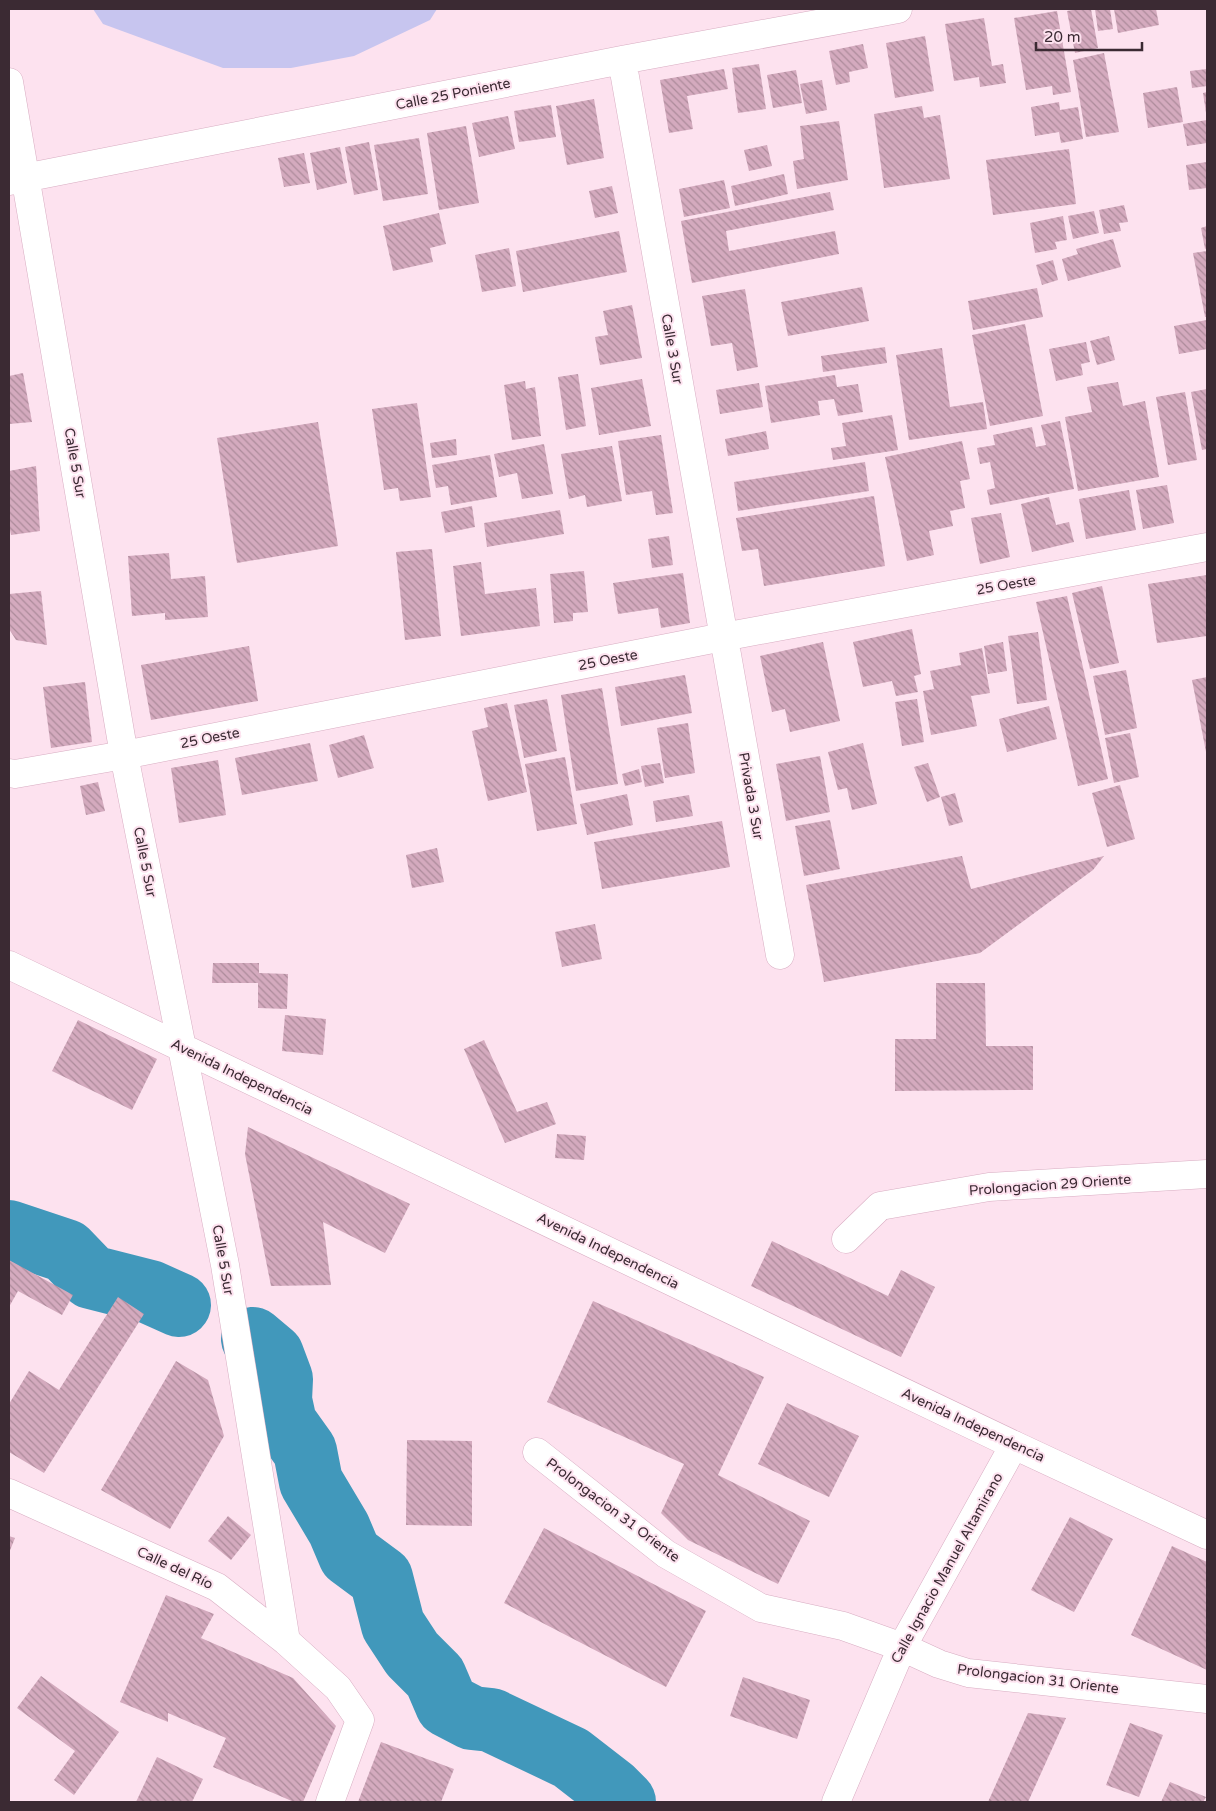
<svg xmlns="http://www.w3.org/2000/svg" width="1216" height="1811" font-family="'Varela Round',sans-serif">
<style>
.garden{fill:#c7c5ef}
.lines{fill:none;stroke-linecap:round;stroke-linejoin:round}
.river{stroke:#4198bb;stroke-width:64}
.building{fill:url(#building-back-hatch)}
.minor-casing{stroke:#d8adc2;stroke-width:29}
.minor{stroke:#fff;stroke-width:28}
.labels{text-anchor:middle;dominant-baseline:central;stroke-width:4;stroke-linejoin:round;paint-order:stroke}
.street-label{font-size:14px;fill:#3b2a33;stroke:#fde2ef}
</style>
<defs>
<pattern id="building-back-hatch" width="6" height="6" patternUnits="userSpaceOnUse" patternTransform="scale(1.25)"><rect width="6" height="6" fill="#d4aabe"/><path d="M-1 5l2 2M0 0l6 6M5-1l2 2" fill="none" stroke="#ad8b9b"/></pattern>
</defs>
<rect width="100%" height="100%" fill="#fde2ef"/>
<!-- garden -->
<path class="garden" d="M 93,9 L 437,9 L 430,20 L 354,56 L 291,68 L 223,68 L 103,24 Z"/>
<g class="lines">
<!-- river -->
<path class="river" d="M 9,1232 L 66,1251 L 91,1277 L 150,1292 L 179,1305
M 253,1339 L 272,1355 L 281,1379 L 280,1400 L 285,1423 L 305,1451 L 311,1482 L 339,1529 L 350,1555 L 381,1578 L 393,1625 L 412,1654 L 435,1677 L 447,1705 L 472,1718 L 491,1720 L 571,1758 L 611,1789 L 624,1802"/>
</g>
<!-- building -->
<path class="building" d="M 1078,9 L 1091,9 L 1098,48 L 1075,53 L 1067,11 Z
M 1095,9 L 1110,9 L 1113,29 L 1098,31 Z
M 1114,9 L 1156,9 L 1159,25 L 1118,33 Z
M 1057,11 L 1071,92 L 1053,95 L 1052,86 L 1026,90 L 1014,18 Z
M 984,18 L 992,66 L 1003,64 L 1006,83 L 980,87 L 979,77 L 954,81 L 945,24 Z
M 925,36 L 934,91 L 895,98 L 886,43 Z
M 863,44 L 868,68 L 849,72 L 850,82 L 836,85 L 829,51 Z
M 1104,53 L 1119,132 L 1086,137 L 1073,60 Z
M 759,64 L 766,109 L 738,113 L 732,68 Z
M 724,69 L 728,89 L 687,96 L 693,129 L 669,133 L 660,80 Z
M 1207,69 L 1207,86 L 1192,88 L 1190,71 Z
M 796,70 L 802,103 L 773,108 L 767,75 Z
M 822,80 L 827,110 L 806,114 L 800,84 Z
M 1177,87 L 1183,122 L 1148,128 L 1143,93 Z
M 1207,92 L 1207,113 L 1206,113 L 1203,93 Z
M 594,99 L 604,158 L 567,165 L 556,106 Z
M 1059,102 L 1060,110 L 1078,107 L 1083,139 L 1061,143 L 1059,132 L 1035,136 L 1031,107 Z
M 551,105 L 556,137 L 519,142 L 514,111 Z
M 922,106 L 924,118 L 940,115 L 950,179 L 884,188 L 874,114 Z
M 508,116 L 515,149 L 479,157 L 472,123 Z
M 1207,120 L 1207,143 L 1187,146 L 1183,124 Z
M 839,121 L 848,180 L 797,189 L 793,161 L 804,159 L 800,126 Z
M 466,126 L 479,203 L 439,210 L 427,133 Z
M 419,138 L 428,194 L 383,201 L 374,145 Z
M 369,142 L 378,190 L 354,195 L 345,147 Z
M 767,145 L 772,166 L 749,171 L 744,150 Z
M 340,147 L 347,183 L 317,190 L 310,153 Z
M 1069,149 L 1076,204 L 993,215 L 986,160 Z
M 304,153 L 310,183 L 284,187 L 278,158 Z
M 1207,162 L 1207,188 L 1189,190 L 1186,165 Z
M 784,174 L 788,194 L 735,206 L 731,186 Z
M 724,180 L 730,208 L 684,217 L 679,189 Z
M 612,186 L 618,213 L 595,218 L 589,191 Z
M 830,192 L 834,210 L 726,231 L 729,251 L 835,231 L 839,254 L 692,283 L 681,221 Z
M 1124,205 L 1128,222 L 1119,223 L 1121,231 L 1104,234 L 1099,210 Z
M 1094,211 L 1099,233 L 1073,239 L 1068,216 Z
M 439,213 L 446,244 L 430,248 L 433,262 L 393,271 L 383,226 Z
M 1063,216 L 1067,240 L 1055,242 L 1057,249 L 1035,253 L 1030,223 Z
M 1207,226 L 1207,248 L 1205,249 L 1201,228 Z
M 619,231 L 627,272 L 523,292 L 516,251 Z
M 1113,239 L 1121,267 L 1068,281 L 1062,259 L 1078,254 L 1076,249 Z
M 509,248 L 516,286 L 482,292 L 475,255 Z
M 1207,251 L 1207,317 L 1205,317 L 1193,253 Z
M 1053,260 L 1058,280 L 1042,285 L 1036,265 Z
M 862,287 L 869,321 L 788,336 L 781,302 Z
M 1037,288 L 1043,317 L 973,330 L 968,301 Z
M 745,289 L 758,367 L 737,371 L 732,343 L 711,346 L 702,296 Z
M 632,305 L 642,358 L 600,365 L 595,337 L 608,335 L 603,311 Z
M 1207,320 L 1207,349 L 1179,354 L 1174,326 Z
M 1025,324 L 1043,416 L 990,426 L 972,335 Z
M 1109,336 L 1115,360 L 1097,365 L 1090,341 Z
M 1086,342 L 1090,362 L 1081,364 L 1083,375 L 1056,381 L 1049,349 Z
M 885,347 L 887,363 L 823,372 L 821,356 Z
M 942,348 L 950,407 L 983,402 L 987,429 L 909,440 L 896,355 Z
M 23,373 L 32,422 L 9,424 L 9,376 Z
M 578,374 L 586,426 L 566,430 L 558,377 Z
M 835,375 L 837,387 L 858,384 L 863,412 L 838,416 L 834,399 L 818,401 L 820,415 L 771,423 L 765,386 Z
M 642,379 L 651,426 L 599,435 L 591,388 Z
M 525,381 L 526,389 L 535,387 L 541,436 L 512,440 L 504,385 Z
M 1118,382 L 1123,406 L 1145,401 L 1159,477 L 1078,491 L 1065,417 L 1092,412 L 1087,387 Z
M 759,383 L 763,407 L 720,414 L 716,390 Z
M 1207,389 L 1207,449 L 1202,450 L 1191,392 Z
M 1185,392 L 1197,460 L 1168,465 L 1156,397 Z
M 417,403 L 431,497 L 400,501 L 398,488 L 384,490 L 372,409 Z
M 892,415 L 898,450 L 833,460 L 831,448 L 846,446 L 842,423 Z
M 1060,421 L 1074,489 L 990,505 L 987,490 L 995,488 L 990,462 L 980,464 L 977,448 L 995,445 L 993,435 L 1032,427 L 1036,447 L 1046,445 L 1041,425 Z
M 318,422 L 338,546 L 237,563 L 217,438 Z
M 766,431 L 769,449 L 728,456 L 725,439 Z
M 661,435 L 673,513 L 656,515 L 652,491 L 626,495 L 618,441 Z
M 456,439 L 457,455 L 432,458 L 430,443 Z
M 962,441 L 970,479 L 960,481 L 965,508 L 950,511 L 953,526 L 929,531 L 934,555 L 907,561 L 885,457 Z
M 544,444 L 553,494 L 522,499 L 517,473 L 499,477 L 494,454 Z
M 612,446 L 622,501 L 587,507 L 585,495 L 569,499 L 561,454 Z
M 490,455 L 497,497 L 451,505 L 448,486 L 436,488 L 432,465 Z
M 865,462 L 869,491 L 738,511 L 734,482 Z
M 36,466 L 40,531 L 11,535 L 9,525 L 9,471 Z
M 1167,485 L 1174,523 L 1143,529 L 1136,490 Z
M 1129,490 L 1136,530 L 1086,539 L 1079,499 Z
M 874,496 L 885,566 L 764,586 L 758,549 L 742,551 L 736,518 Z
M 1049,497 L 1056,525 L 1069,522 L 1074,542 L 1032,552 L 1021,504 Z
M 472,506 L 475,527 L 445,533 L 441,512 Z
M 560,510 L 564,534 L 487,547 L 484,523 Z
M 1001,513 L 1010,557 L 980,564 L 971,518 Z
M 669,536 L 673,565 L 652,568 L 648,539 Z
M 432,549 L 441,636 L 405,640 L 396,552 Z
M 169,553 L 171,579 L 205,576 L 208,617 L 165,620 L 165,613 L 132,616 L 128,556 Z
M 481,562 L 485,594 L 536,588 L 540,626 L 461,636 L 453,566 Z
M 584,571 L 588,612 L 573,613 L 573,621 L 554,623 L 550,574 Z
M 683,573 L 690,623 L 661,628 L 658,608 L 618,614 L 613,583 Z
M 1207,575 L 1207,636 L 1157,643 L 1148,584 Z
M 1102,586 L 1119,663 L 1090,669 L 1072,593 Z
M 41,591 L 47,645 L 16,640 L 9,629 L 9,594 Z
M 1067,596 L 1108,779 L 1078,786 L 1036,602 Z
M 912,629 L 921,674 L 914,676 L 918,692 L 896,696 L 892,681 L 863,687 L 853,642 Z
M 1038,632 L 1047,700 L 1017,704 L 1008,636 Z
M 823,642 L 840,721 L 790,732 L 785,709 L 772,712 L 760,656 Z
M 1003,642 L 1007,671 L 988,674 L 984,646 Z
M 249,646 L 258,701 L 151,720 L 141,665 Z
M 982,648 L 990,693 L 971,696 L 977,726 L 931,735 L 923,691 L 934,689 L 930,671 L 961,665 L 959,653 Z
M 1126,670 L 1137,728 L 1105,735 L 1093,676 Z
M 685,675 L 692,713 L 621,726 L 615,687 Z
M 1207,677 L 1207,752 L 1206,752 L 1192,680 Z
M 85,682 L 92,742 L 51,748 L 43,687 Z
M 602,688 L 618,784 L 576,791 L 561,695 Z
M 547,699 L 557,751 L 524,758 L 514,705 Z
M 917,699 L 924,742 L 902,746 L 895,702 Z
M 507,703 L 527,792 L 488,801 L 472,731 L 488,727 L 484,708 Z
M 1049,706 L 1057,739 L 1007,752 L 999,719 Z
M 688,723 L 695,773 L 665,778 L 657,728 Z
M 1130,733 L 1139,777 L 1114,783 L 1105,738 Z
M 364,735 L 374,768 L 338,778 L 329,745 Z
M 310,743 L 318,781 L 242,795 L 235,758 Z
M 863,743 L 877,804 L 852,810 L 847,788 L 838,790 L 828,752 Z
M 820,756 L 830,812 L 786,821 L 776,764 Z
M 565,757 L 577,824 L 537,831 L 525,764 Z
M 218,760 L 226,815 L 179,823 L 171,768 Z
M 660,763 L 664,783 L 645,787 L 641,766 Z
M 928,763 L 940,797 L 927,802 L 914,767 Z
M 639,769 L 642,782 L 625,786 L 622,774 Z
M 98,782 L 105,811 L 86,815 L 80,786 Z
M 1120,785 L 1135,839 L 1107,847 L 1092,793 Z
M 955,793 L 963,822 L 949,826 L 941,797 Z
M 627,794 L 633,825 L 587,835 L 580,804 Z
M 689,795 L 693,816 L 656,822 L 653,801 Z
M 830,820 L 840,869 L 804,876 L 795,826 Z
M 722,821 L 730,867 L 602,889 L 594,842 Z
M 437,848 L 444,882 L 412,888 L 406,855 Z
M 962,856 L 971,889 L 1104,856 L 1093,870 L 980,953 L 824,982 L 806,885 Z
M 595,924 L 602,959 L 562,967 L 555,932 Z
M 213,963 L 259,963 L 259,973 L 288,974 L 287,1009 L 258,1008 L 258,983 L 212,983 Z
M 936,983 L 985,983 L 986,1046 L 1033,1046 L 1033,1090 L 895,1091 L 895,1039 L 936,1039 Z
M 285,1015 L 326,1019 L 323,1055 L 282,1051 Z
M 78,1020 L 157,1059 L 132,1110 L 52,1071 Z
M 484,1040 L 517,1112 L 547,1102 L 556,1124 L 505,1143 L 464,1049 Z
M 248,1127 L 410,1204 L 385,1253 L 323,1222 L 331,1285 L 271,1286 L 245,1154 Z
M 557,1134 L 586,1136 L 584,1160 L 555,1158 Z
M 772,1241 L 888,1296 L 901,1270 L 935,1287 L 901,1357 L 751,1286 Z
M 9,1260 L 73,1295 L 62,1315 L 18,1291 L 9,1307 Z
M 118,1297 L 144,1314 L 44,1473 L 9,1452 L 9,1404 L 29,1371 L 59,1390 Z
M 593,1301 L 764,1377 L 718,1475 L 810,1521 L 778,1584 L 688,1540 L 661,1513 L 684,1464 L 547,1402 Z
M 176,1361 L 208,1380 L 224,1436 L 170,1529 L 101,1490 Z
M 787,1403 L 859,1436 L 829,1497 L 758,1464 Z
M 407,1440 L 472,1441 L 472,1526 L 406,1525 Z
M 228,1516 L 251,1535 L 231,1560 L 208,1541 Z
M 1070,1517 L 1113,1539 L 1074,1612 L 1031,1590 Z
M 544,1528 L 706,1611 L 666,1687 L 504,1603 Z
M 9,1536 L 15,1538 L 9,1553 Z
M 1172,1546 L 1207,1562 L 1207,1670 L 1131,1635 Z
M 166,1595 L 214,1614 L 201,1638 L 293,1678 L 336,1726 L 303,1802 L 294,1802 L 213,1767 L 226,1738 L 168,1713 L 168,1722 L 120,1702 Z
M 41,1676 L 119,1732 L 74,1795 L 54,1780 L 75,1751 L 17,1708 Z
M 743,1677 L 810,1700 L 797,1739 L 730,1716 Z
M 1028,1713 L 1066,1718 L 1028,1802 L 988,1802 Z
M 1130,1723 L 1163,1735 L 1139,1797 L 1106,1785 Z
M 381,1742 L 454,1769 L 441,1802 L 358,1802 Z
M 157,1757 L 203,1779 L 192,1802 L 136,1802 Z
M 1170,1782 L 1206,1797 L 1203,1802 L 1161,1802 Z"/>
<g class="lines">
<defs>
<path id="minor" d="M 622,60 L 780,955
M 9,82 L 124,755 L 225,1265 L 286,1641
M 9,181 L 622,60 L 898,9
M 9,773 L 15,774 L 124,755 L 723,637 L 1207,547
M 9,965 L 1014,1445 L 1207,1535
M 846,1239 L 880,1206 L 989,1187 L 1207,1174
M 537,1452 L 666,1554 L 761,1608 L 843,1626 L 902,1647 L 939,1664 L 968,1673 L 1207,1699
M 9,1493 L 217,1587 L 286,1641 L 338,1688 L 360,1720 L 330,1802
M 836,1802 L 902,1647 L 1014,1445"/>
</defs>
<!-- minor casing -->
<use href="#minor" class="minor-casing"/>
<!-- minor -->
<use href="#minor" class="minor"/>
</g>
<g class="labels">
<!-- street labels -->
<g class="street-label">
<text transform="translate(453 94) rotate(-11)">Calle 25 Poniente</text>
<text transform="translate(672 349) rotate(80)">Calle 3 Sur</text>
<text transform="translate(75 463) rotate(80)">Calle 5 Sur</text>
<text transform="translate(1006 585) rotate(-10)">25 Oeste</text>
<text transform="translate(608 660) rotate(-11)">25 Oeste</text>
<text transform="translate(210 738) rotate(-11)">25 Oeste</text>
<text transform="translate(751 796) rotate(80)">Privada 3 Sur</text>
<text transform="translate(145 862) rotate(79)">Calle 5 Sur</text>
<text transform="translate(242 1077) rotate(26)">Avenida Independencia</text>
<text transform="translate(1050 1185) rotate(-4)">Prolongacion 29 Oriente</text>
<text transform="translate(608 1251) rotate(26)">Avenida Independencia</text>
<text transform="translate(223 1260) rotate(80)">Calle 5 Sur</text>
<text transform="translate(973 1425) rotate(25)">Avenida Independencia</text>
<text transform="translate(613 1510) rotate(37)">Prolongacion 31 Oriente</text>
<text transform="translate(175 1568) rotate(25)">Calle del Río</text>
<text transform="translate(947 1568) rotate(-61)">Calle Ignacio Manuel Altamirano</text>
<text transform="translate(1038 1679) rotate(7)">Prolongacion 31 Oriente</text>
</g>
</g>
<!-- border -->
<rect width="1216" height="1811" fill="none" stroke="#3b2a33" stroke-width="20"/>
<!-- scale -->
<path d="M1036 42v8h106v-8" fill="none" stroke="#3b2a33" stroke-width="2.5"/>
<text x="1044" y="42" font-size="15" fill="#3b2a33" stroke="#fde2ef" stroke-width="4" paint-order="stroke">20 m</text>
</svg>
